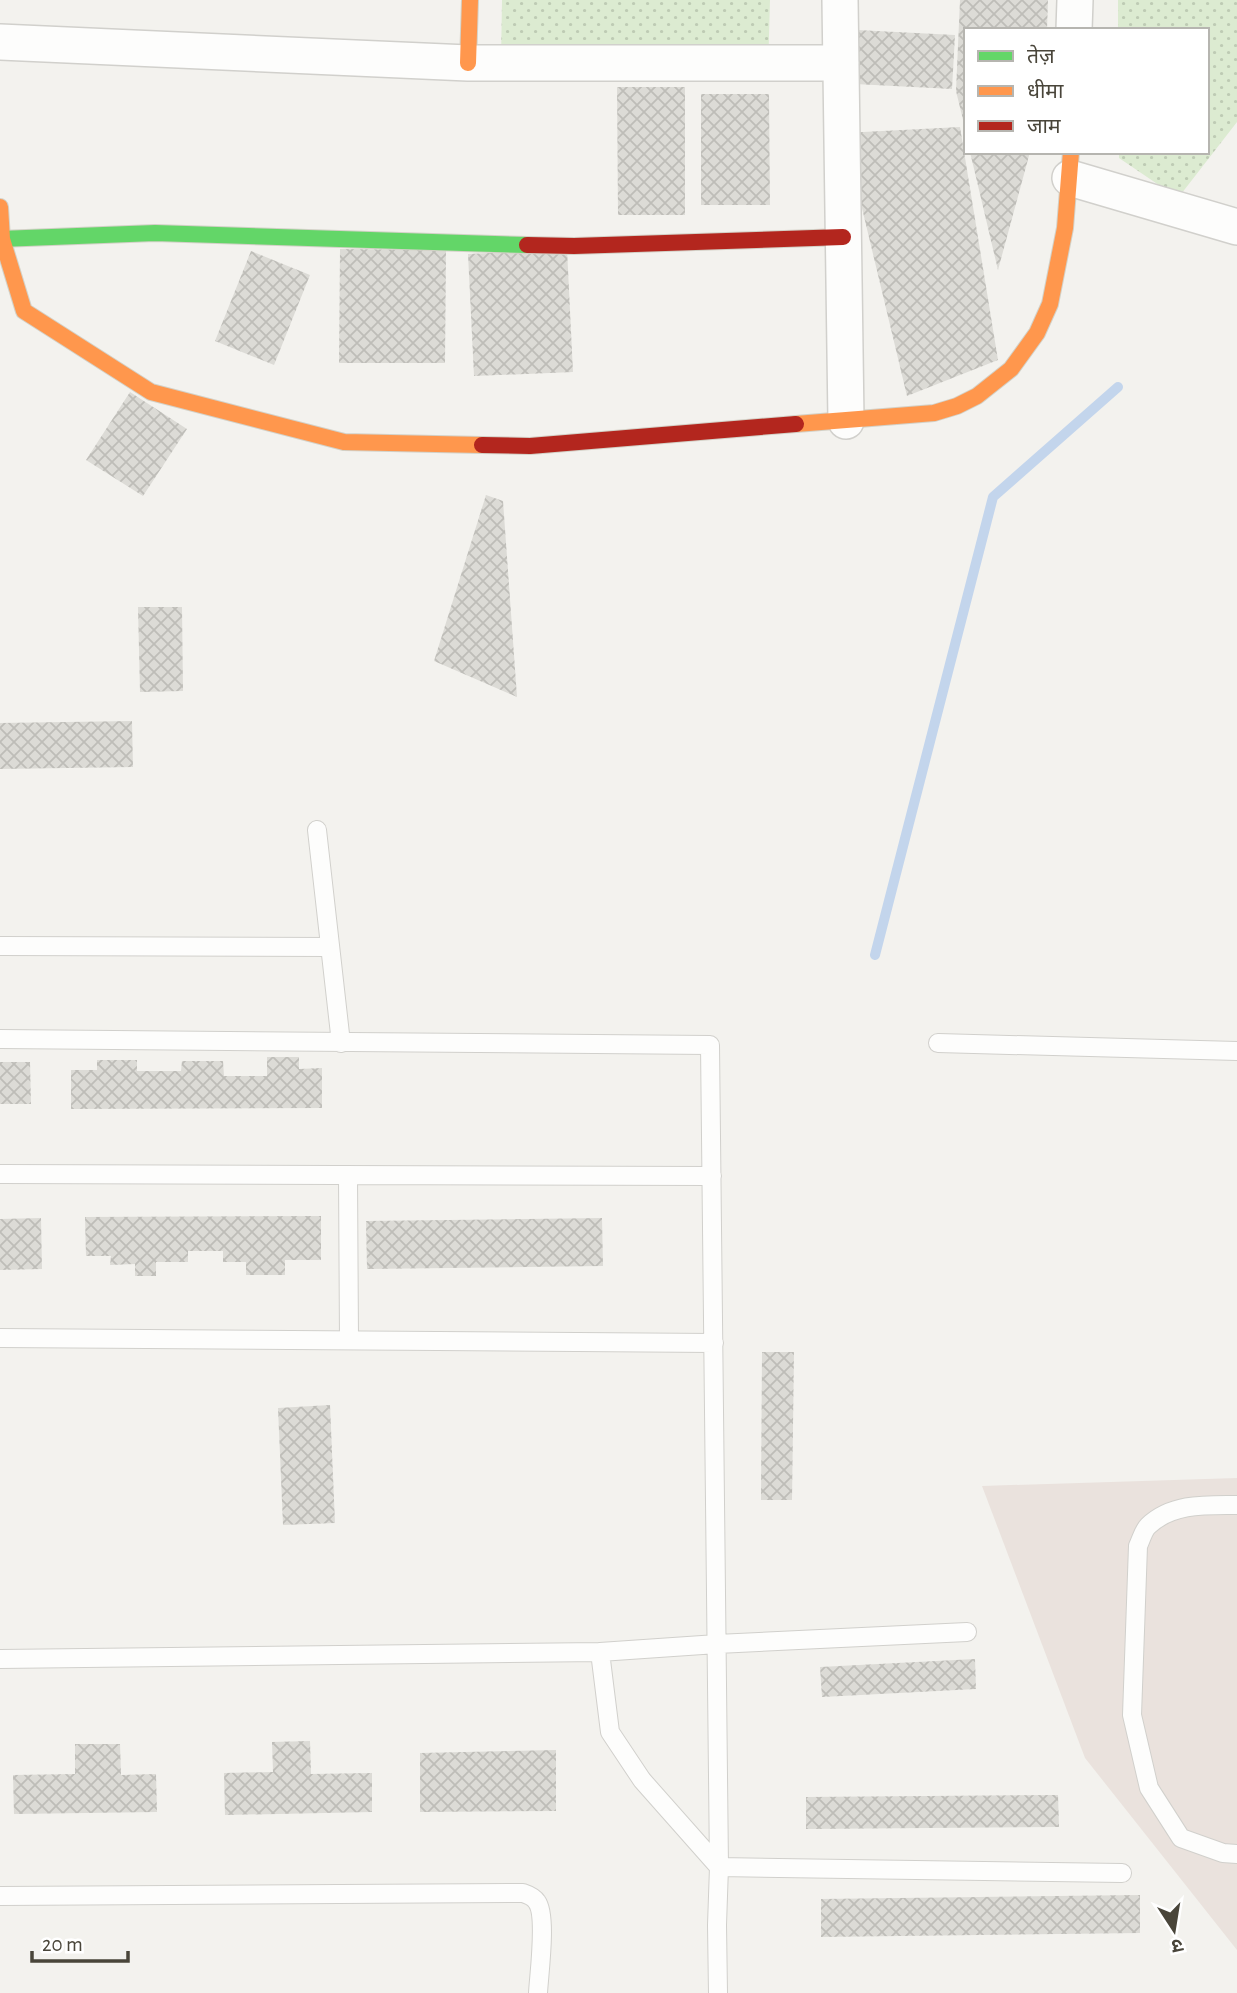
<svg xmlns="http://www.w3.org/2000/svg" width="1237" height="1993" font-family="'Alegreya Sans','Noto Sans Devanagari',sans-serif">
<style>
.medical{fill:#eae2dd}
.park{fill:url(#park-dots)}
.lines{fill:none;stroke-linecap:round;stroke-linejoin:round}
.stream{stroke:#c3d5ec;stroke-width:10}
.building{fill:url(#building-cross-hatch)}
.lane-casing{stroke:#d1d0cc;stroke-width:20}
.street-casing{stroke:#d1d0cc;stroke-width:38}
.fast-casing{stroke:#d3d1c7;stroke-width:18}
.slow-casing{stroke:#d3d1c7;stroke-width:18}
.jam-casing{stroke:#d3d1c7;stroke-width:18}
.lane{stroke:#fdfdfc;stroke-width:18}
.street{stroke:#fdfdfc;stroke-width:35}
.fast{stroke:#63d668;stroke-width:16}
.slow{stroke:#ff974d;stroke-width:16}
.jam{stroke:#b3261e;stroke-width:16}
</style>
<defs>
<pattern id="park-dots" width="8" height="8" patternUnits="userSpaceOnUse" patternTransform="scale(1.75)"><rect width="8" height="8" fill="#dcebd1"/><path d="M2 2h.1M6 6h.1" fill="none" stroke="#becbb4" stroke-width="1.8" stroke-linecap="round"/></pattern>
<pattern id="building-cross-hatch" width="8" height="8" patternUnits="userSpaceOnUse" patternTransform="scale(1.75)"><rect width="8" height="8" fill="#dcdbd6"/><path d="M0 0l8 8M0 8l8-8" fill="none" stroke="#bebdb8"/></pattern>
</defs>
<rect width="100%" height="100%" fill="#f3f2ee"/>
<!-- medical -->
<path class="medical" d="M 1237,1478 L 1237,1950 L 1085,1758 L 982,1486 Z"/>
<!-- park -->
<path class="park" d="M 502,0 L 770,0 L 768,73 L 501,61 Z
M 1118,0 L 1237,0 L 1237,122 L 1178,198 L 1119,158 L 1119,152 L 1207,152 L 1207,30 L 1118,30 Z"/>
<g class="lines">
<!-- stream -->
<path class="stream" d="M 875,955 L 993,497 L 1118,387"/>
</g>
<!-- building -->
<path class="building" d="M 960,0 L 1048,0 L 1047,30 L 966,30 L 965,128 L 956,91 Z
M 857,30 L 955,35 L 952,89 L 855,84 Z
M 617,87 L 685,87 L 685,215 L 618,215 Z
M 701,94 L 769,94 L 770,205 L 701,205 Z
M 960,127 L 998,360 L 907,396 L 844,133 Z
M 970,152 L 1030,152 L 998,270 Z
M 340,249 L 446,250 L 445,363 L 339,363 Z
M 567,249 L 573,372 L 474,376 L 468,254 Z
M 251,251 L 310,275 L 274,365 L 215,341 Z
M 130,392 L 187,429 L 143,496 L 86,460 Z
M 486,495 L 503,501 L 517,697 L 434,661 Z
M 138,607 L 182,607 L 183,691 L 140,692 Z
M 132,721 L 133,767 L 0,769 L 0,723 Z
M 267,1057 L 299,1057 L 299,1069 L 322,1068 L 322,1108 L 71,1109 L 71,1070 L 97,1070 L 97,1060 L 137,1060 L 137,1071 L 181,1071 L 182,1061 L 223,1061 L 224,1076 L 267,1076 Z
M 0,1062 L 30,1062 L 31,1104 L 0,1104 Z
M 321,1216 L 321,1260 L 285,1260 L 285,1275 L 246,1275 L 246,1262 L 223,1262 L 223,1251 L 188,1251 L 188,1262 L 156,1262 L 156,1276 L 135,1276 L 135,1264 L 110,1265 L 111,1256 L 86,1256 L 85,1217 Z
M 41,1218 L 42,1269 L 0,1270 L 0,1219 Z
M 602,1218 L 603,1266 L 367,1269 L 366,1221 Z
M 762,1352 L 794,1352 L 792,1500 L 761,1500 Z
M 330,1405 L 335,1523 L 283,1525 L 278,1408 Z
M 975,1659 L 976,1689 L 822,1697 L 820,1667 Z
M 310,1741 L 311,1774 L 372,1773 L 372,1812 L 225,1815 L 224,1773 L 273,1772 L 272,1742 Z
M 75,1744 L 120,1744 L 121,1775 L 156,1774 L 157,1812 L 14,1814 L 13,1775 L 75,1774 Z
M 556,1750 L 556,1811 L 420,1812 L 420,1753 Z
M 1058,1795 L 1059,1827 L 806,1829 L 806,1797 Z
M 1140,1895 L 1140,1933 L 821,1937 L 821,1899 Z"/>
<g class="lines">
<defs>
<path id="lane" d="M 317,830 L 341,1043
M 0,946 L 330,947
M 0,1039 L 710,1045 L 719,1867 L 717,1925 L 718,1993
M 938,1043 L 1237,1051
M 0,1174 L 712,1176
M 348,1175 L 349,1340
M 0,1338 L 714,1343
M 1237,1505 C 1206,1505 1172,1503 1148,1526 C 1143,1531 1141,1540 1138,1546 L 1132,1715 L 1149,1788 L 1181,1838 L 1223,1853 L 1237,1854
M 600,1652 L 610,1732 L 642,1780 L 719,1867 L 1122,1873
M 0,1659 L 600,1652 L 717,1644 L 967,1632
M 0,1896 L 523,1893 C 529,1895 534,1897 537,1902 C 547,1916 539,1974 538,1993"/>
<path id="street" d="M 840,0 L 846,421
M 1074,30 L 1075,0
M 0,42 L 468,63 L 841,63
M 1070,178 L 1237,227"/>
<path id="fast" d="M 0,239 L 155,233 L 527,245"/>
<path id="slow" d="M 468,63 L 470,0
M 0,207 L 2,239 L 24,311 L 151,392 L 344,442 L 482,445
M 796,424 L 934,413 L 957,406 L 977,396 L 1011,369 L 1037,333 L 1050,304 L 1065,228 L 1071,152"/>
<path id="jam" d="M 527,245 L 574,246 L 843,237
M 482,445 L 530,446 L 796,424"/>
</defs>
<!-- lane casing -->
<use href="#lane" class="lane-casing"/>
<!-- street casing -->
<use href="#street" class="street-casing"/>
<!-- fast casing -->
<use href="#fast" class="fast-casing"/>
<!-- slow casing -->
<use href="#slow" class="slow-casing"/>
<!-- jam casing -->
<use href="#jam" class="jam-casing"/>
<!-- lane -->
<use href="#lane" class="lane"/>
<!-- street -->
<use href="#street" class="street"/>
<!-- fast -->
<use href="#fast" class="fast"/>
<!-- slow -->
<use href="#slow" class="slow"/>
<!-- jam -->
<use href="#jam" class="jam"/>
</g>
<!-- legend -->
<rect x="964" y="28" width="245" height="126" fill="#ffffff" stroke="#b6b5b0" stroke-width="2"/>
<rect x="978" y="51" width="35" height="10" fill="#63d668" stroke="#b6b5b0" stroke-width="2"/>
<text x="1027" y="63" font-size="21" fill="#49453a">तेज़</text>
<rect x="978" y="86" width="35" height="10" fill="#ff974d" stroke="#b6b5b0" stroke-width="2"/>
<text x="1027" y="98" font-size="21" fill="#49453a">धीमा</text>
<rect x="978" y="121" width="35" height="10" fill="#b3261e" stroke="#b6b5b0" stroke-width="2"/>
<text x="1027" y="133" font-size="21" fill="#49453a">जाम</text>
<!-- north arrow -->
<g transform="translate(1174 1930) rotate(168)" stroke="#ffffff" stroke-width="5" paint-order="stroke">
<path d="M0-5L12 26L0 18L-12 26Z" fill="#49453a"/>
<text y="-10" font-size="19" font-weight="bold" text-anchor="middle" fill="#49453a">उ</text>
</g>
<!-- scale -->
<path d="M32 1951v10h96v-10" fill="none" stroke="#49453a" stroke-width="3.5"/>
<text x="42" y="1951" font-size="21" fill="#49453a" stroke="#ffffff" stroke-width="5" paint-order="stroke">20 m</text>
</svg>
